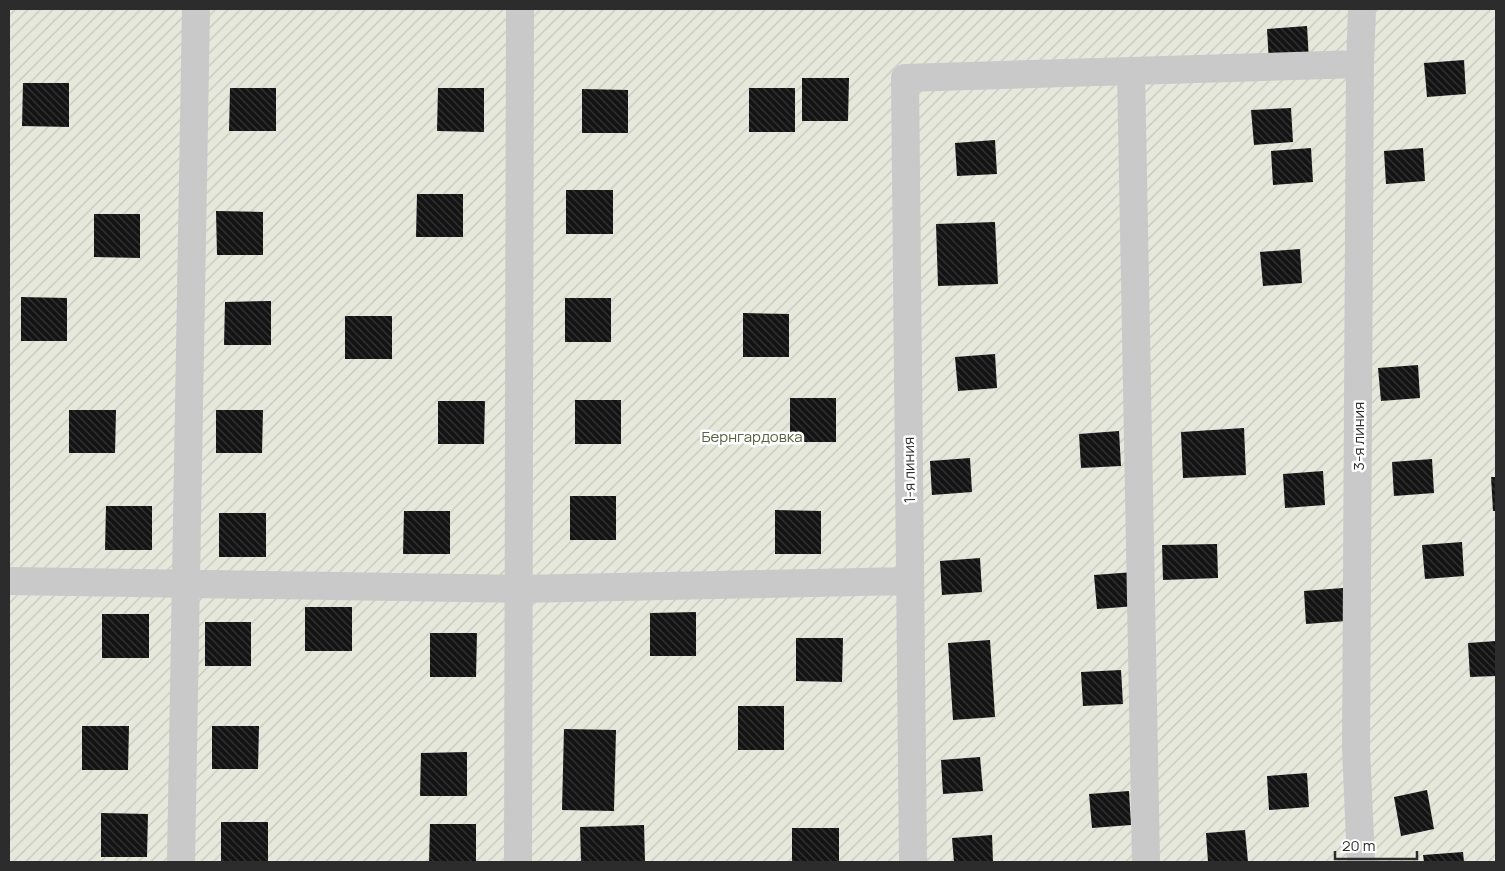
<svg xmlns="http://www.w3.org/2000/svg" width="1505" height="871" font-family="Manrope,sans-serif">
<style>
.garden{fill:url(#garden-furrows)}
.building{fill:url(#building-back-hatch)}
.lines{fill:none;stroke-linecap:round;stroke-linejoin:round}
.minor{stroke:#c9c9c9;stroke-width:28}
.labels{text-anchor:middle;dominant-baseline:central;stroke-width:5;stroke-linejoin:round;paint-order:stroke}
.park-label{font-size:15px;fill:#576240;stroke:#fff}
.street-label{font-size:15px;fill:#2c2c2c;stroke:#fff}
</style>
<defs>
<pattern id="garden-furrows" width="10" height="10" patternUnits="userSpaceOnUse" patternTransform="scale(1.25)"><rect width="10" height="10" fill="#e5e8db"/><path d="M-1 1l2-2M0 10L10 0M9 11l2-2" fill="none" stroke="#c5c7bc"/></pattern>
<pattern id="building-back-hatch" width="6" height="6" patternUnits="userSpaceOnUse" patternTransform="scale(1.25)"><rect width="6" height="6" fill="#131313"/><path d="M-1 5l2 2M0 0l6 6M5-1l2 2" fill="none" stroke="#363636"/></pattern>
</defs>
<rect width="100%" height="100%" fill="#fff"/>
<!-- garden -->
<path class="garden" d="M 9,9 L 1496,9 L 1496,862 L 9,862 Z"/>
<!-- building -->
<path class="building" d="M 1307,26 L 1309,60 L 1269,63 L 1267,29 Z
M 1464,60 L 1466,94 L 1427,97 L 1424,63 Z
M 802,78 L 849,78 L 848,121 L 802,121 Z
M 23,83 L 69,83 L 69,127 L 22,126 Z
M 230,88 L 276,88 L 276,131 L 229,131 Z
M 438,88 L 484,88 L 484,132 L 437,131 Z
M 749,88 L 795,88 L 795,132 L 749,132 Z
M 582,89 L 628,90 L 628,133 L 582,133 Z
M 1291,108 L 1293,142 L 1254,145 L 1251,110 Z
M 995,140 L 997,174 L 957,176 L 955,143 Z
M 1311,148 L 1313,182 L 1273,185 L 1271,151 Z
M 1423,148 L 1425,181 L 1386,184 L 1384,151 Z
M 566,190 L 613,190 L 613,234 L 566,234 Z
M 417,194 L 463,194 L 463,237 L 416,237 Z
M 216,211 L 263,212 L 263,255 L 217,255 Z
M 94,214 L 140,214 L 140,258 L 94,257 Z
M 995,222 L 998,284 L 938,286 L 936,224 Z
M 1300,249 L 1302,283 L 1263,286 L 1260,252 Z
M 21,297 L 67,298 L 67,341 L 21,341 Z
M 565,298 L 611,298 L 611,342 L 565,342 Z
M 271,301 L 271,345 L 224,345 L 225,302 Z
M 743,313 L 789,314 L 789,357 L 743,357 Z
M 345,316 L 392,316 L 392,359 L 345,359 Z
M 995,354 L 997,388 L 958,391 L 955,357 Z
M 1418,365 L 1420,398 L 1381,401 L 1378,368 Z
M 790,398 L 836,398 L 836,442 L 790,442 Z
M 575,400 L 621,400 L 621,444 L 575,444 Z
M 438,401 L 485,401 L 484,444 L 438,444 Z
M 69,410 L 116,410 L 115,453 L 69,453 Z
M 216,410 L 263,410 L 262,453 L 216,453 Z
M 1244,428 L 1246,475 L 1183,478 L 1181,432 Z
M 1119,431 L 1121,466 L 1081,468 L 1079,434 Z
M 970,458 L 972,492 L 932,495 L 930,461 Z
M 1432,459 L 1434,493 L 1394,496 L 1392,462 Z
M 1323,471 L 1325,505 L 1285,508 L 1283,474 Z
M 1491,477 L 1496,477 L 1496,511 L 1493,511 Z
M 570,496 L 616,496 L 616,540 L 570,540 Z
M 106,506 L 152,506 L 152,550 L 105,550 Z
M 775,510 L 821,511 L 821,554 L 775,554 Z
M 404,511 L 450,511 L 450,554 L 403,554 Z
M 219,513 L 266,513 L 266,557 L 219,557 Z
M 1462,542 L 1464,576 L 1425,579 L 1422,545 Z
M 1217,544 L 1218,578 L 1163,580 L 1162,545 Z
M 980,558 L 982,592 L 942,595 L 940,561 Z
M 1134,572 L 1136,606 L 1097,609 L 1094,575 Z
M 1343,588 L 1346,621 L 1306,624 L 1304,591 Z
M 305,607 L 352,607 L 352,651 L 305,651 Z
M 696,612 L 696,656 L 650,656 L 650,613 Z
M 102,614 L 149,614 L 149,658 L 102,658 Z
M 205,622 L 251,622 L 251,666 L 205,666 Z
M 430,633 L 477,633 L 476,677 L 430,677 Z
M 796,638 L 843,638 L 842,682 L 796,681 Z
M 990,640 L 995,717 L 953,720 L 948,643 Z
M 1496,641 L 1496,676 L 1470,677 L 1468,643 Z
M 1121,670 L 1123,704 L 1083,706 L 1081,672 Z
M 738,706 L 784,706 L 784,750 L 738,750 Z
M 82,726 L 129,726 L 128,770 L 82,770 Z
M 212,726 L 259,726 L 258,769 L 212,769 Z
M 564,729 L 616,730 L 614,811 L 562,810 Z
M 467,752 L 467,796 L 420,796 L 421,753 Z
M 980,757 L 983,791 L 943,794 L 941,760 Z
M 1307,773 L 1309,807 L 1269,810 L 1267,776 Z
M 1427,790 L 1434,829 L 1401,836 L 1394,797 Z
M 1129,791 L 1131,825 L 1092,828 L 1089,794 Z
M 101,813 L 148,814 L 147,857 L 101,857 Z
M 221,822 L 268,822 L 268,862 L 221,862 Z
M 430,824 L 476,824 L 476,862 L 429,862 Z
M 644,825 L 645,862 L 581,862 L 580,827 Z
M 792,828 L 839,828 L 839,862 L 792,862 Z
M 1245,830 L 1248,862 L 1208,862 L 1206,833 Z
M 992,835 L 993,862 L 954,862 L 952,838 Z
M 1463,852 L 1464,862 L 1424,862 L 1423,855 Z"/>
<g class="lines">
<!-- minor -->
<path class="minor" d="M 1131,71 L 1146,862
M 9,581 L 519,589 L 910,581
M 181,862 L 196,9
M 518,862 L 520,9
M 913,862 L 905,78 L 1360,64
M 1361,862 L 1356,748 L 1360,64 L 1362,9"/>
</g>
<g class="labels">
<!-- park labels -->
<g class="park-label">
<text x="752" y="436">Бернгардовка</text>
</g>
<!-- street labels -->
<g class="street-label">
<text transform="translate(1358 436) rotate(-90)">3-я линия</text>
<text transform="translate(909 470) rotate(-91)">1-я линия</text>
</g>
</g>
<!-- border -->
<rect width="1505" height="871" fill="none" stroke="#2c2c2c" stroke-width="20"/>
<!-- scale -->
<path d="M1335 851v8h82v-8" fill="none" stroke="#2c2c2c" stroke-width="2.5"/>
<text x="1342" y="851" font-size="15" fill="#2c2c2c" stroke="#ffffff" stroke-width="4" paint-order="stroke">20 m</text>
</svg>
